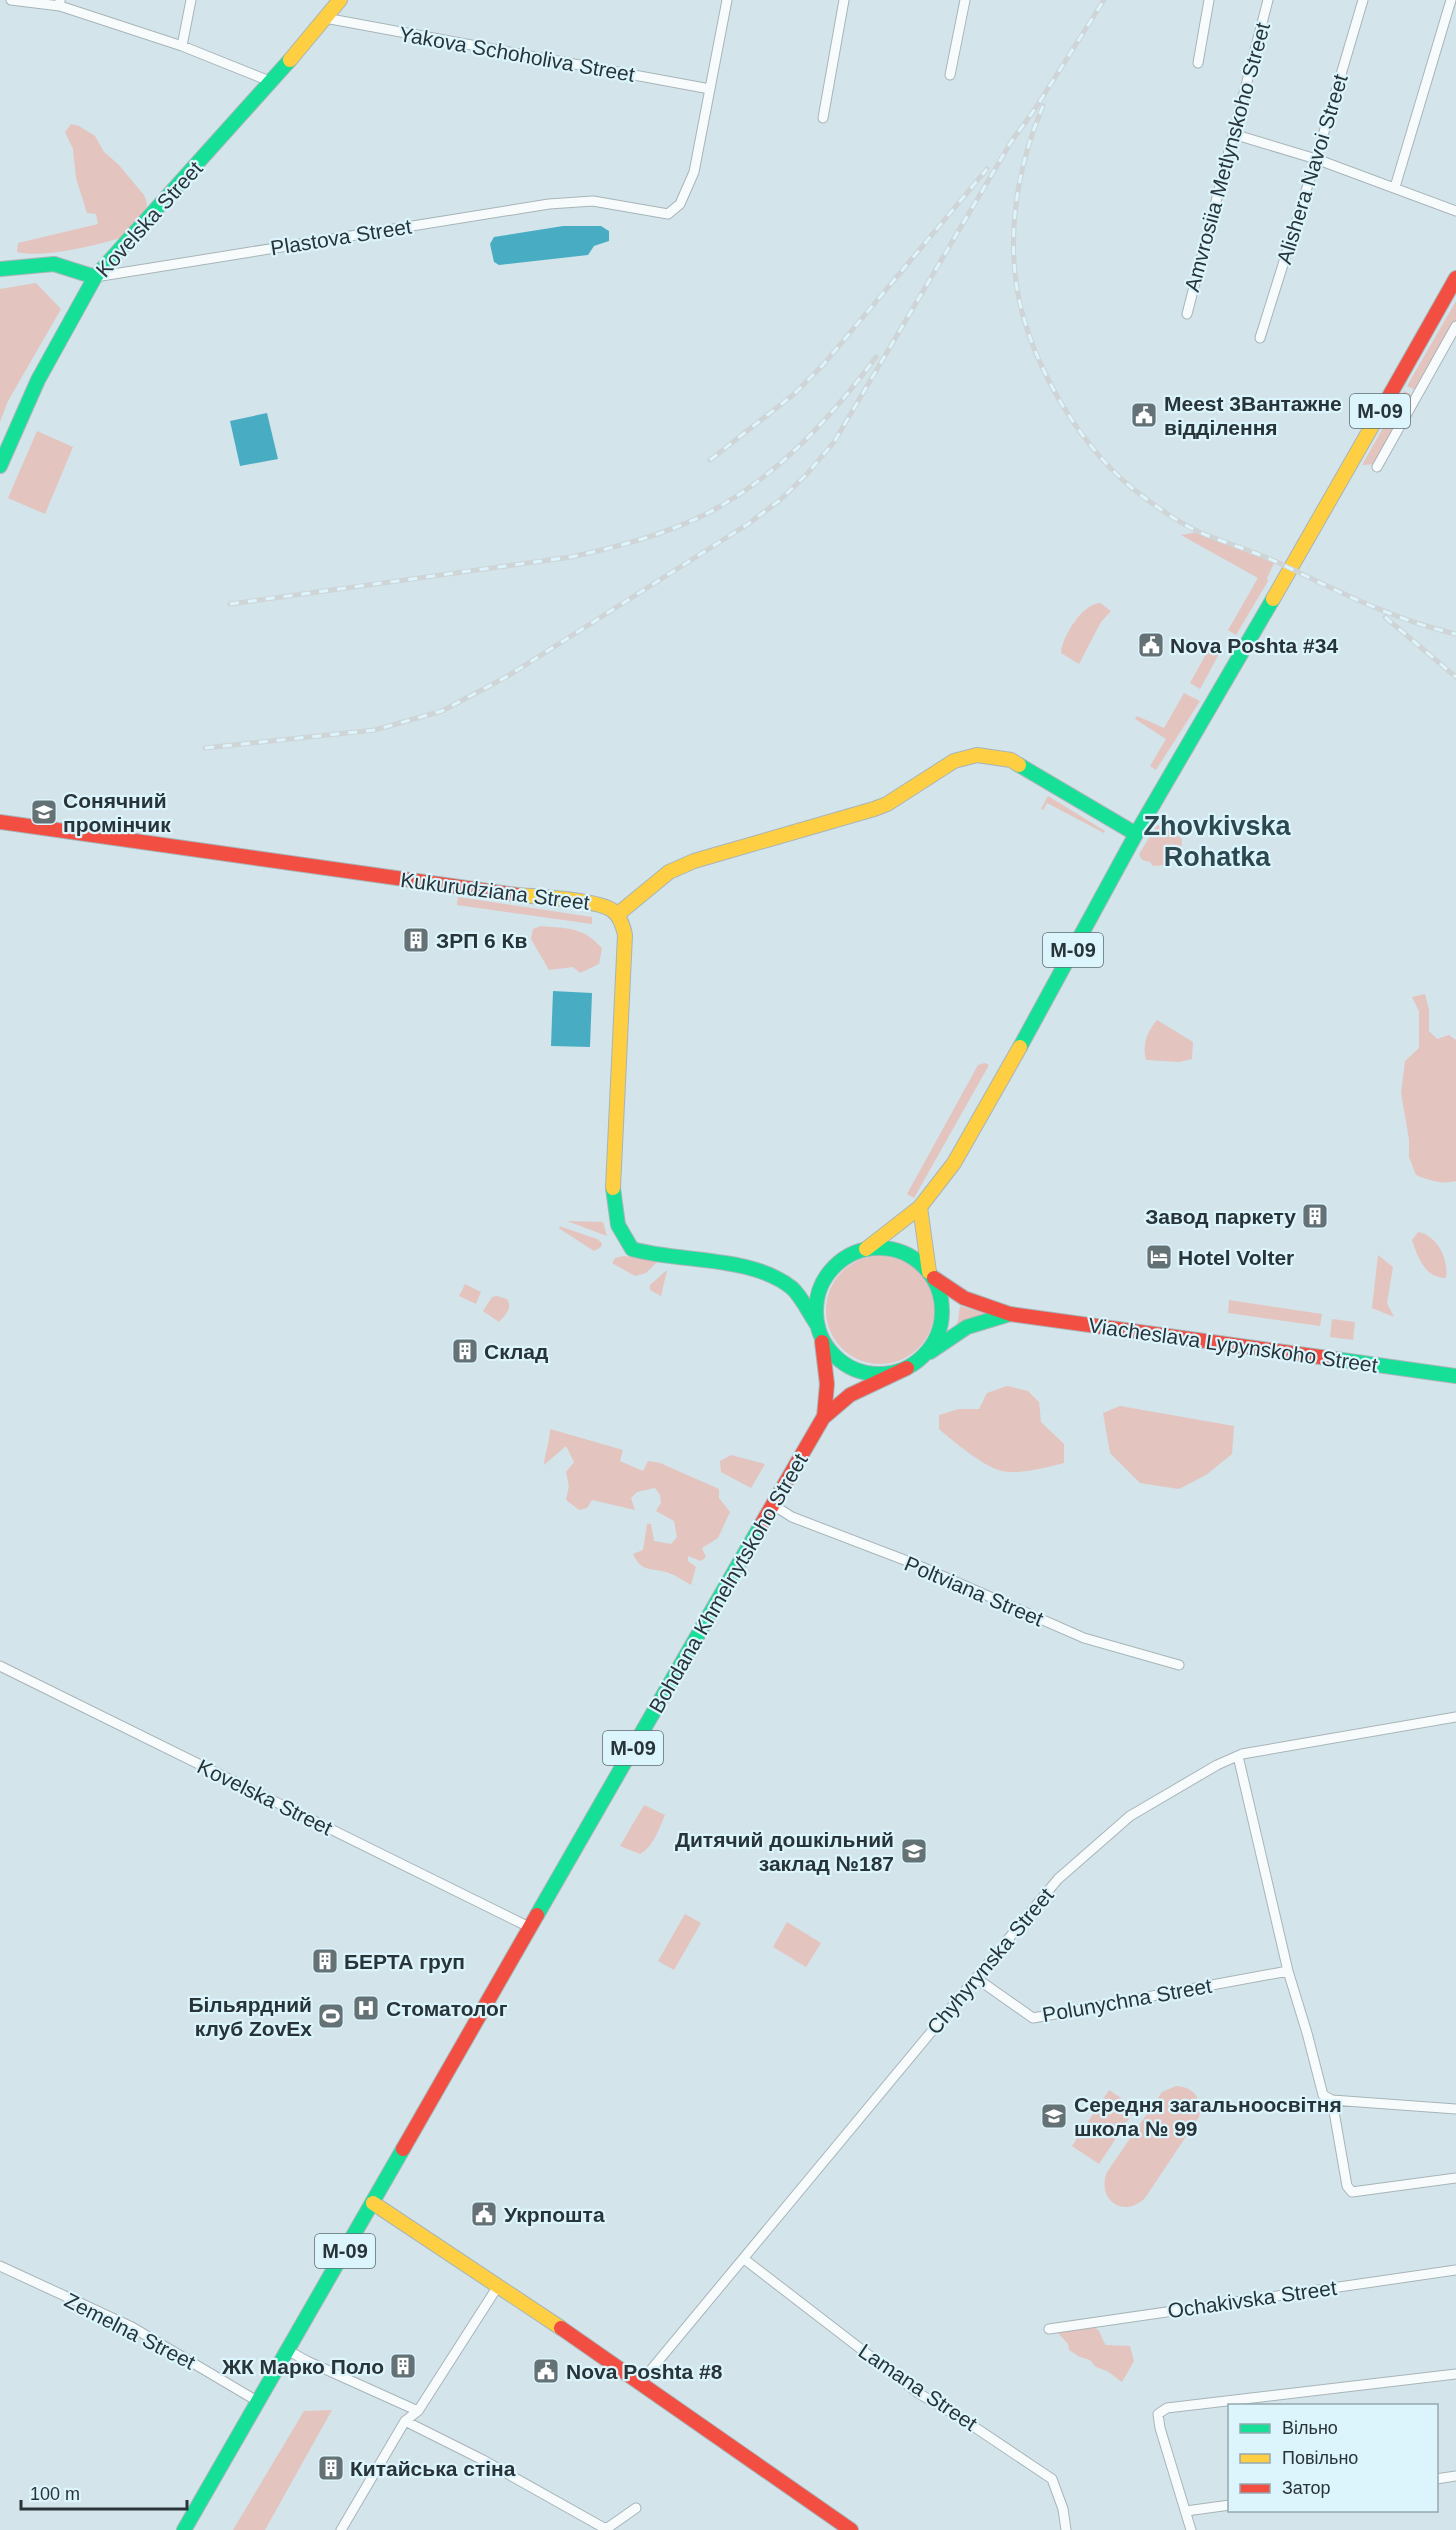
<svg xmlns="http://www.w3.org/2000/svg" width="1456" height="2530" font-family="Arial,sans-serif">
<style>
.green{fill:#e4c4bf}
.water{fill:#48adc3}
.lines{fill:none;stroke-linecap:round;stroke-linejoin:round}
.street-casing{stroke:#a7b5b9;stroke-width:11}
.fast-casing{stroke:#a7b5b9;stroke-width:16}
.slow-casing{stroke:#a7b5b9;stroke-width:16}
.jam-casing{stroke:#a7b5b9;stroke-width:16}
.street{stroke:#f8fbfc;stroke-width:9}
.fast{stroke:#16e098;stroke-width:14}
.slow{stroke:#ffcf43;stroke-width:14}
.jam{stroke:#f24e42;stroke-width:14}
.rail-casing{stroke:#cfd4d6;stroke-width:5}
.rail{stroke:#dcf5fd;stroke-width:3;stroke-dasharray:9;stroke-linecap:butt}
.labels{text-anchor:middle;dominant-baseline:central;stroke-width:4.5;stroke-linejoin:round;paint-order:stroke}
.shield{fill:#dcf5fd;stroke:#5e6e73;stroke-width:1.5}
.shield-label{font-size:20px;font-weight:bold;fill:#283438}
.street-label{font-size:21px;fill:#283438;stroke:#dcf5fd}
.poi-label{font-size:21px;font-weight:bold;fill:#283438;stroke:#dcf5fd;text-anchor:start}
.district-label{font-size:27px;font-weight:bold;fill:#2d4850;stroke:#dcf5fd}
</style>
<rect width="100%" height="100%" fill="#d3e4ea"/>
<!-- green -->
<path class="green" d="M 71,124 L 79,126 L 95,136 L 104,152 L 118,164 L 144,195 L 147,203 L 146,212 L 130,235 C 102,244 43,259 17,252 L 18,243 L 98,224 L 96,214 L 87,213 L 76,178 L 73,149 L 65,132 Z
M 36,283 L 61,309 L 8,401 L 0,422 L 0,289 Z
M 1456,301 L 1456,326 L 1419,392 L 1407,386 Z
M 1404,391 L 1416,397 L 1379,464 L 1362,465 Z
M 37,431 L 73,447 L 45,514 L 8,498 Z
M 1199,532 L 1275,561 L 1267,578 L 1268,581 L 1236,635 L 1228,630 L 1258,578 L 1181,535 Z
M 1100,603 L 1111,611 L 1101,622 L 1079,664 L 1061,653 C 1062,637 1082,604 1100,603 Z
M 1210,647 L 1220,652 L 1200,689 L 1190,683 Z
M 1184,693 L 1200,701 L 1156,770 L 1150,766 L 1166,739 L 1135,719 L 1137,716 L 1164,728 Z
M 1048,796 L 1105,831 L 1104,833 L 1047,803 L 1043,810 L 1041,809 Z
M 1157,825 L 1169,829 L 1182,839 L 1181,858 L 1169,860 L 1167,865 L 1153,866 L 1150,862 L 1142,860 L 1139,854 Z
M 458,897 L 592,917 L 592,924 L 457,905 Z
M 541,926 C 570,929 581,926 602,948 L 599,964 L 580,973 L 573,967 L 549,970 L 531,939 L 533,929 Z
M 1425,994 L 1429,1010 L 1429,1031 L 1437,1039 L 1449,1035 L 1456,1040 L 1456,1181 C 1441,1185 1429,1180 1416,1175 L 1409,1157 L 1409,1139 L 1401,1093 L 1405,1061 L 1419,1048 L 1419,1011 L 1412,997 Z
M 1157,1020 L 1193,1042 L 1192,1059 L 1179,1062 L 1146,1060 C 1142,1045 1147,1032 1157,1020 Z
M 985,1063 L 989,1065 L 914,1198 L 907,1194 L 978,1065 Z
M 567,1221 L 603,1222 L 607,1236 Z
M 559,1226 L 597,1239 L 602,1243 L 601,1247 L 594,1251 L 560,1229 Z
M 1418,1232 C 1437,1235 1449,1259 1446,1278 C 1425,1278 1418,1258 1412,1240 Z
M 1378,1255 L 1393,1267 L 1387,1303 L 1394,1317 L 1372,1308 Z
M826 1310a54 54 0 1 1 108 0a54 54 0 1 1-108 0Z
M 624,1256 L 657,1260 L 658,1261 L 646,1273 L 635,1276 L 612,1263 L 615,1258 Z
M 667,1270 L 661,1296 L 650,1290 L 650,1285 Z
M 465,1284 L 481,1292 L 476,1304 L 459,1296 Z
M 497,1296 L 507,1299 C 513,1309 505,1315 499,1322 L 483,1311 L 492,1297 Z
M 1229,1300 L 1322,1314 L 1320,1326 L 1228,1313 Z
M 960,1306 L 987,1314 L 957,1327 Z
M 1332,1319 L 1355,1322 L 1353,1340 L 1330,1337 Z
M 1007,1386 L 1028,1391 L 1039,1402 L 1041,1422 L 1064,1444 L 1064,1463 C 1049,1467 1017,1475 1002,1471 C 984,1467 953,1441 939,1429 L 939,1415 L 959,1409 L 979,1409 L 987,1393 Z
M 1120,1406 L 1234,1426 L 1232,1454 L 1206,1475 L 1179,1489 L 1140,1483 L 1110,1453 L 1103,1413 Z
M 550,1429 L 623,1450 L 620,1461 L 643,1471 L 648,1461 L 660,1463 L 719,1489 L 719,1498 L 730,1512 L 718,1538 L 702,1548 L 706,1557 L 701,1561 L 688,1556 L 688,1561 L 696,1567 L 691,1585 C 684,1581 677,1576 669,1573 C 653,1567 642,1574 633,1554 L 643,1550 L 647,1524 L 651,1524 L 654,1541 L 671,1544 L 677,1537 L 674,1521 L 656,1511 L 661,1503 L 660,1495 L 655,1488 L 637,1492 L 631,1498 L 635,1510 L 592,1500 L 587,1508 L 579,1510 L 566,1500 L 569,1486 L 566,1472 L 574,1462 L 566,1446 L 544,1465 C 545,1452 550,1441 550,1429 Z
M 731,1455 L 765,1464 L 751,1488 L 721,1472 L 720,1461 Z
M 644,1805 L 665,1815 C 659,1829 653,1847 640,1854 L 620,1846 Z
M 685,1914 L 701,1923 L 674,1970 L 658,1961 Z
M 787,1922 L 821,1943 L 806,1967 L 773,1947 Z
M 1176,2086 C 1194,2087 1203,2099 1199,2117 L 1145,2198 C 1124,2219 1096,2200 1107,2172 L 1162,2092 Z
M 1109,2090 L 1136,2108 L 1099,2164 L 1072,2146 Z
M 1089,2326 C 1102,2328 1099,2335 1106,2345 L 1130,2346 L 1134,2361 L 1122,2382 L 1107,2371 L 1096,2367 L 1090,2360 L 1080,2357 L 1069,2350 L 1068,2344 L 1058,2333 Z
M 332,2410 L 265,2530 L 233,2530 L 304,2411 Z"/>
<!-- water -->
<path class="water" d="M 563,226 L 601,226 L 609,231 L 609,241 L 594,246 L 588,255 L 499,265 L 494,262 L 490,244 L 494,237 Z
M 267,413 L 278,459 L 240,466 L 230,421 Z
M 553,991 L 592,993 L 590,1047 L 551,1046 Z"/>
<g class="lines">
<defs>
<path id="street" d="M 11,0 L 60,6
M 60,0 L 60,6 L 182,46 L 272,82
M 325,18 L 710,89
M 182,46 L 191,0
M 1198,63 L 1209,0
M 950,75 L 965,0
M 823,118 L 844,0
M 1233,134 L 1316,159 L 1456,211
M 1395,187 L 1451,0
M 95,277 L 549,204 L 593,201 L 668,214 L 680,204 L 694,172 L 727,0
M 1187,314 L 1268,0
M 1260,338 L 1316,159 L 1363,0
M 1377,467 L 1456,326
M 773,1505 L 792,1517 L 915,1564 L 1084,1638 L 1179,1665
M 0,1666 L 529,1927
M 1238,1756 L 1288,1971 L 1307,2033 L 1323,2095 L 1332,2100 L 1456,2109
M 976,1978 L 1033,2018 L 1288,1971
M 1332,2100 L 1347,2186 L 1352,2192 L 1456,2178
M 744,2259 L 918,2393 L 961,2418 L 1052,2479 L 1063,2509 L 1066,2530
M 0,2266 L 132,2327 L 257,2401
M 1049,2329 L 1456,2270
M 287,2350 L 307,2361 L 418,2411
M 640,2383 L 1058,1879 L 1130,1816 L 1217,1765 L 1242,1754 L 1456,1717
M 405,2421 L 483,2460 L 604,2528 L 609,2527 L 636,2508
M 1436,2479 L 1456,2476
M 1186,2511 L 1230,2505
M 341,2530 L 405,2421 L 418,2411 L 498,2286
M 1191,2530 L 1160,2428 L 1158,2414 L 1167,2408 L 1456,2374"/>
<path id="fast" d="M 0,269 L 54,264 L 95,277
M 0,466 L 38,380 L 95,277 L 290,60
M 1019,765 L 1136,834
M 1020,1047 L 1136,834 L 1273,599
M 613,1188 L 618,1225 L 632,1249 C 681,1263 751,1255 792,1288 C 802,1297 810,1315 818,1326
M816 1311a63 63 0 1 1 126 0a63 63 0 1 1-126 0Z
M 930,1352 L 967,1327 L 1010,1314
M 1335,1359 L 1456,1376
M 537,1915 L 761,1525
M 184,2530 L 403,2149"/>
<path id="slow" d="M 290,60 L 340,0
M 1273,599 L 1387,400
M 517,895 C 539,897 595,899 612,910 C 620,916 623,925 625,935 L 613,1188
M 618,914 L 669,872 L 694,861 L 874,809 L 887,804 L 954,761 L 977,755 L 1011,760 L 1019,765
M 920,1207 L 929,1272
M 866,1249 L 920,1207 L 954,1163 L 1020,1047
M 373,2203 L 561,2328"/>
<path id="jam" d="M 1387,400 L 1456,278
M 0,822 L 517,895
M 934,1278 L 964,1298 L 1010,1314 L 1335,1359
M 822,1342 L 827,1384 L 824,1417
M 761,1525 L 823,1418 L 850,1395 L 907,1368
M 403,2149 L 537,1915
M 561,2328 L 851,2530"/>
</defs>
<!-- street casing -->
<use href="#street" class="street-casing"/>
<!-- fast casing -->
<use href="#fast" class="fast-casing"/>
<!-- slow casing -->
<use href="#slow" class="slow-casing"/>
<!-- jam casing -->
<use href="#jam" class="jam-casing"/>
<!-- street -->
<use href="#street" class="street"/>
<!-- fast -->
<use href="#fast" class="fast"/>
<!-- slow -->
<use href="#slow" class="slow"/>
<!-- jam -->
<use href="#jam" class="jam"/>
<defs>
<path id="rail" d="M 1043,106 C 1019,162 1007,228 1017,289 C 1030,364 1082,453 1145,498 C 1161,510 1180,523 1199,532 C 1225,543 1253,551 1279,563 C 1337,591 1394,620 1456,634
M 710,460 L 793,395 L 823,365 L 987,169
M 230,604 L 571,557 C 617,547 664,535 706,514 C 776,478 830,419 876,357
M 1385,617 L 1456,677
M 205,748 L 375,730 L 442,711 L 508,676 L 748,524 L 780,500 L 807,474 L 834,442 L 1011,142 L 1035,109 L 1104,0"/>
</defs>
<!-- rail casing -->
<use href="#rail" class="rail-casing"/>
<!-- rail -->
<use href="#rail" class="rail"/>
</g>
<!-- icons -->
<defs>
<symbol id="civic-square" viewBox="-11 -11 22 22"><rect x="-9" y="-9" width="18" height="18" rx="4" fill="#647276" stroke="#dcf5fd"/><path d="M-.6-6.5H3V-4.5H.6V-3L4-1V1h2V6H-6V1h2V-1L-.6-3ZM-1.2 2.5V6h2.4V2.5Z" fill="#fff"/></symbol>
<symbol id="school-square" viewBox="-11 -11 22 22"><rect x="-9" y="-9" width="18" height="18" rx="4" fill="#647276" stroke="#dcf5fd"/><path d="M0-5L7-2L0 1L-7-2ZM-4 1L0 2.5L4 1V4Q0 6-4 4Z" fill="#fff"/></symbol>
<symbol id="building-square" viewBox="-11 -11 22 22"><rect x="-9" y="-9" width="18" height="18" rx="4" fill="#647276" stroke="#dcf5fd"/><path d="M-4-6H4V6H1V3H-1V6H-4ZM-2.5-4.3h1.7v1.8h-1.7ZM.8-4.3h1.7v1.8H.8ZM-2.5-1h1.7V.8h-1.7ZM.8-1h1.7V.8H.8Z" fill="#fff"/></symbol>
<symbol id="hotel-square" viewBox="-11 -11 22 22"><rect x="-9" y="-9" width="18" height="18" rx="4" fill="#647276" stroke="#dcf5fd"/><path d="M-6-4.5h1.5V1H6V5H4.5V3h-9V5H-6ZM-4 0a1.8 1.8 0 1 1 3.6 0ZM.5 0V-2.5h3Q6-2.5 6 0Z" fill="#fff"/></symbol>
<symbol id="hospital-square" viewBox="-11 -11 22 22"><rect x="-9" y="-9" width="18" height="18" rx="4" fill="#647276" stroke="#dcf5fd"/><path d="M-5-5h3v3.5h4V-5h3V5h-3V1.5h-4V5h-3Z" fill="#fff"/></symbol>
<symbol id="stadium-square" viewBox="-11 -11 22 22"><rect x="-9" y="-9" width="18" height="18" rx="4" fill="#647276" stroke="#dcf5fd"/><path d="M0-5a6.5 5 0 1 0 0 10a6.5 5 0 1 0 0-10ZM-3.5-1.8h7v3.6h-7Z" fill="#fff"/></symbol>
</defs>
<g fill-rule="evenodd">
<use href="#civic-square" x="1129" y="400" width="30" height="30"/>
<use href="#civic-square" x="1136" y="630" width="30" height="30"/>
<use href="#school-square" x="29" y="797" width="30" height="30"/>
<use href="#building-square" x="401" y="925" width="30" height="30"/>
<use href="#building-square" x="1300" y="1201" width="30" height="30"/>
<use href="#hotel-square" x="1144" y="1242" width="30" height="30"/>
<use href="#building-square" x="450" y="1336" width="30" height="30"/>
<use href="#school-square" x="899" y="1836" width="30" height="30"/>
<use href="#building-square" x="310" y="1946" width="30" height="30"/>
<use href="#hospital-square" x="351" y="1993" width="30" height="30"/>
<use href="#stadium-square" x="316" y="2001" width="30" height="30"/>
<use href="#school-square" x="1039" y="2101" width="30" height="30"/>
<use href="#civic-square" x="469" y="2199" width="30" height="30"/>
<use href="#building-square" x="388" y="2351" width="30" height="30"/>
<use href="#civic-square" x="531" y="2356" width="30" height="30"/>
<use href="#building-square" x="316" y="2453" width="30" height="30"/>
</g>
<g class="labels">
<!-- shield labels -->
<g class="shield">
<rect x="1350" y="394" width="60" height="34" rx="4.5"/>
<rect x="1043" y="933" width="60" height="34" rx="4.5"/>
<rect x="603" y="1731" width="60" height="34" rx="4.5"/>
<rect x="315" y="2234" width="60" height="34" rx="4.5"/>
</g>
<g class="shield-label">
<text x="1380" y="411">М-09</text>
<text x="1073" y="950">М-09</text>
<text x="633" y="1748">М-09</text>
<text x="345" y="2251">М-09</text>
</g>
<!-- street labels -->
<g class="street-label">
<text transform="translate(517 54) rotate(10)">Yakova Schoholiva Street</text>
<text transform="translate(1227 157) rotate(-75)">Amvrosiia Metlynskoho Street</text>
<text transform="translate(1312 169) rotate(-73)">Alishera Navoi Street</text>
<text transform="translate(149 219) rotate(-48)">Kovelska Street</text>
<text transform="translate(341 237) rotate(-9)">Plastova Street</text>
<text transform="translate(495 891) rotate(7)">Kukurudziana Street</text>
<text transform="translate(1233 1345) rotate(8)">Viacheslava Lypynskoho Street</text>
<text transform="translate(728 1583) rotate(-60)">Bohdana Khmelnytskoho Street</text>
<text transform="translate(974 1591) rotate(23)">Poltviana Street</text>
<text transform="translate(265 1797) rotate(26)">Kovelska Street</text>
<text transform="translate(990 1961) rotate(-50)">Chyhyrynska Street</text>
<text transform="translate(1127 2000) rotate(-10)">Polunychna Street</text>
<text transform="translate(1252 2299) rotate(-8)">Ochakivska Street</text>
<text transform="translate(130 2331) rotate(27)">Zemelna Street</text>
<text transform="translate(918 2387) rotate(34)">Lamana Street</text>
</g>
<!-- poi labels -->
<g class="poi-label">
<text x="1164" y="403">Meest 3Вантажне<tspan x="1164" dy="24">відділення</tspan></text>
<text x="1170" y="645">Nova Poshta #34</text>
<text x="63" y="800">Сонячний<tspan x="63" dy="24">промінчик</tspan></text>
<text x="436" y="940">ЗРП 6 Кв</text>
<text x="1296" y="1216" text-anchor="end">Завод паркету</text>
<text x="1178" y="1257">Hotel Volter</text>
<text x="484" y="1351">Склад</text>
<text x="894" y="1839" text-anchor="end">Дитячий дошкільний<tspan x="894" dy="24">заклад №187</tspan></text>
<text x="344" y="1961">БЕРТА груп</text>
<text x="312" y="2004" text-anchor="end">Більярдний<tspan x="312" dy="24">клуб ZovEx</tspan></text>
<text x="386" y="2008">Стоматолог</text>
<text x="1074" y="2104">Середня загальноосвітня<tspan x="1074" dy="24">школа № 99</tspan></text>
<text x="504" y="2214">Укрпошта</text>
<text x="384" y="2366" text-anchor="end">ЖК Марко Поло</text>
<text x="566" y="2371">Nova Poshta #8</text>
<text x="350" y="2468">Китайська стіна</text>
</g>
<!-- district labels -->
<g class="district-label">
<text x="1217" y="826">Zhovkivska<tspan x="1217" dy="31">Rohatka</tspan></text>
</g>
</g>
<!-- legend -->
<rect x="1228" y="2404" width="210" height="108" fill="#dcf5fd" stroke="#94a8ae" stroke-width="1.5"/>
<rect x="1240" y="2424" width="30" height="9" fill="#16e098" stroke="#94a8ae" stroke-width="1.5"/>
<text x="1282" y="2434" font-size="18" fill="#283438">Вільно</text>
<rect x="1240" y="2454" width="30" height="9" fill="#ffcf43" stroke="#94a8ae" stroke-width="1.5"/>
<text x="1282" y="2464" font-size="18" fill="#283438">Повільно</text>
<rect x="1240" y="2484" width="30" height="9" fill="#f24e42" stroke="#94a8ae" stroke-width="1.5"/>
<text x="1282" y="2494" font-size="18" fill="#283438">Затор</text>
<!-- scale -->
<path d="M21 2500v9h166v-9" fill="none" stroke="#283438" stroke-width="3"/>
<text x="30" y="2500" font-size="18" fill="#283438" stroke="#dcf5fd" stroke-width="4.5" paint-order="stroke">100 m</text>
</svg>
